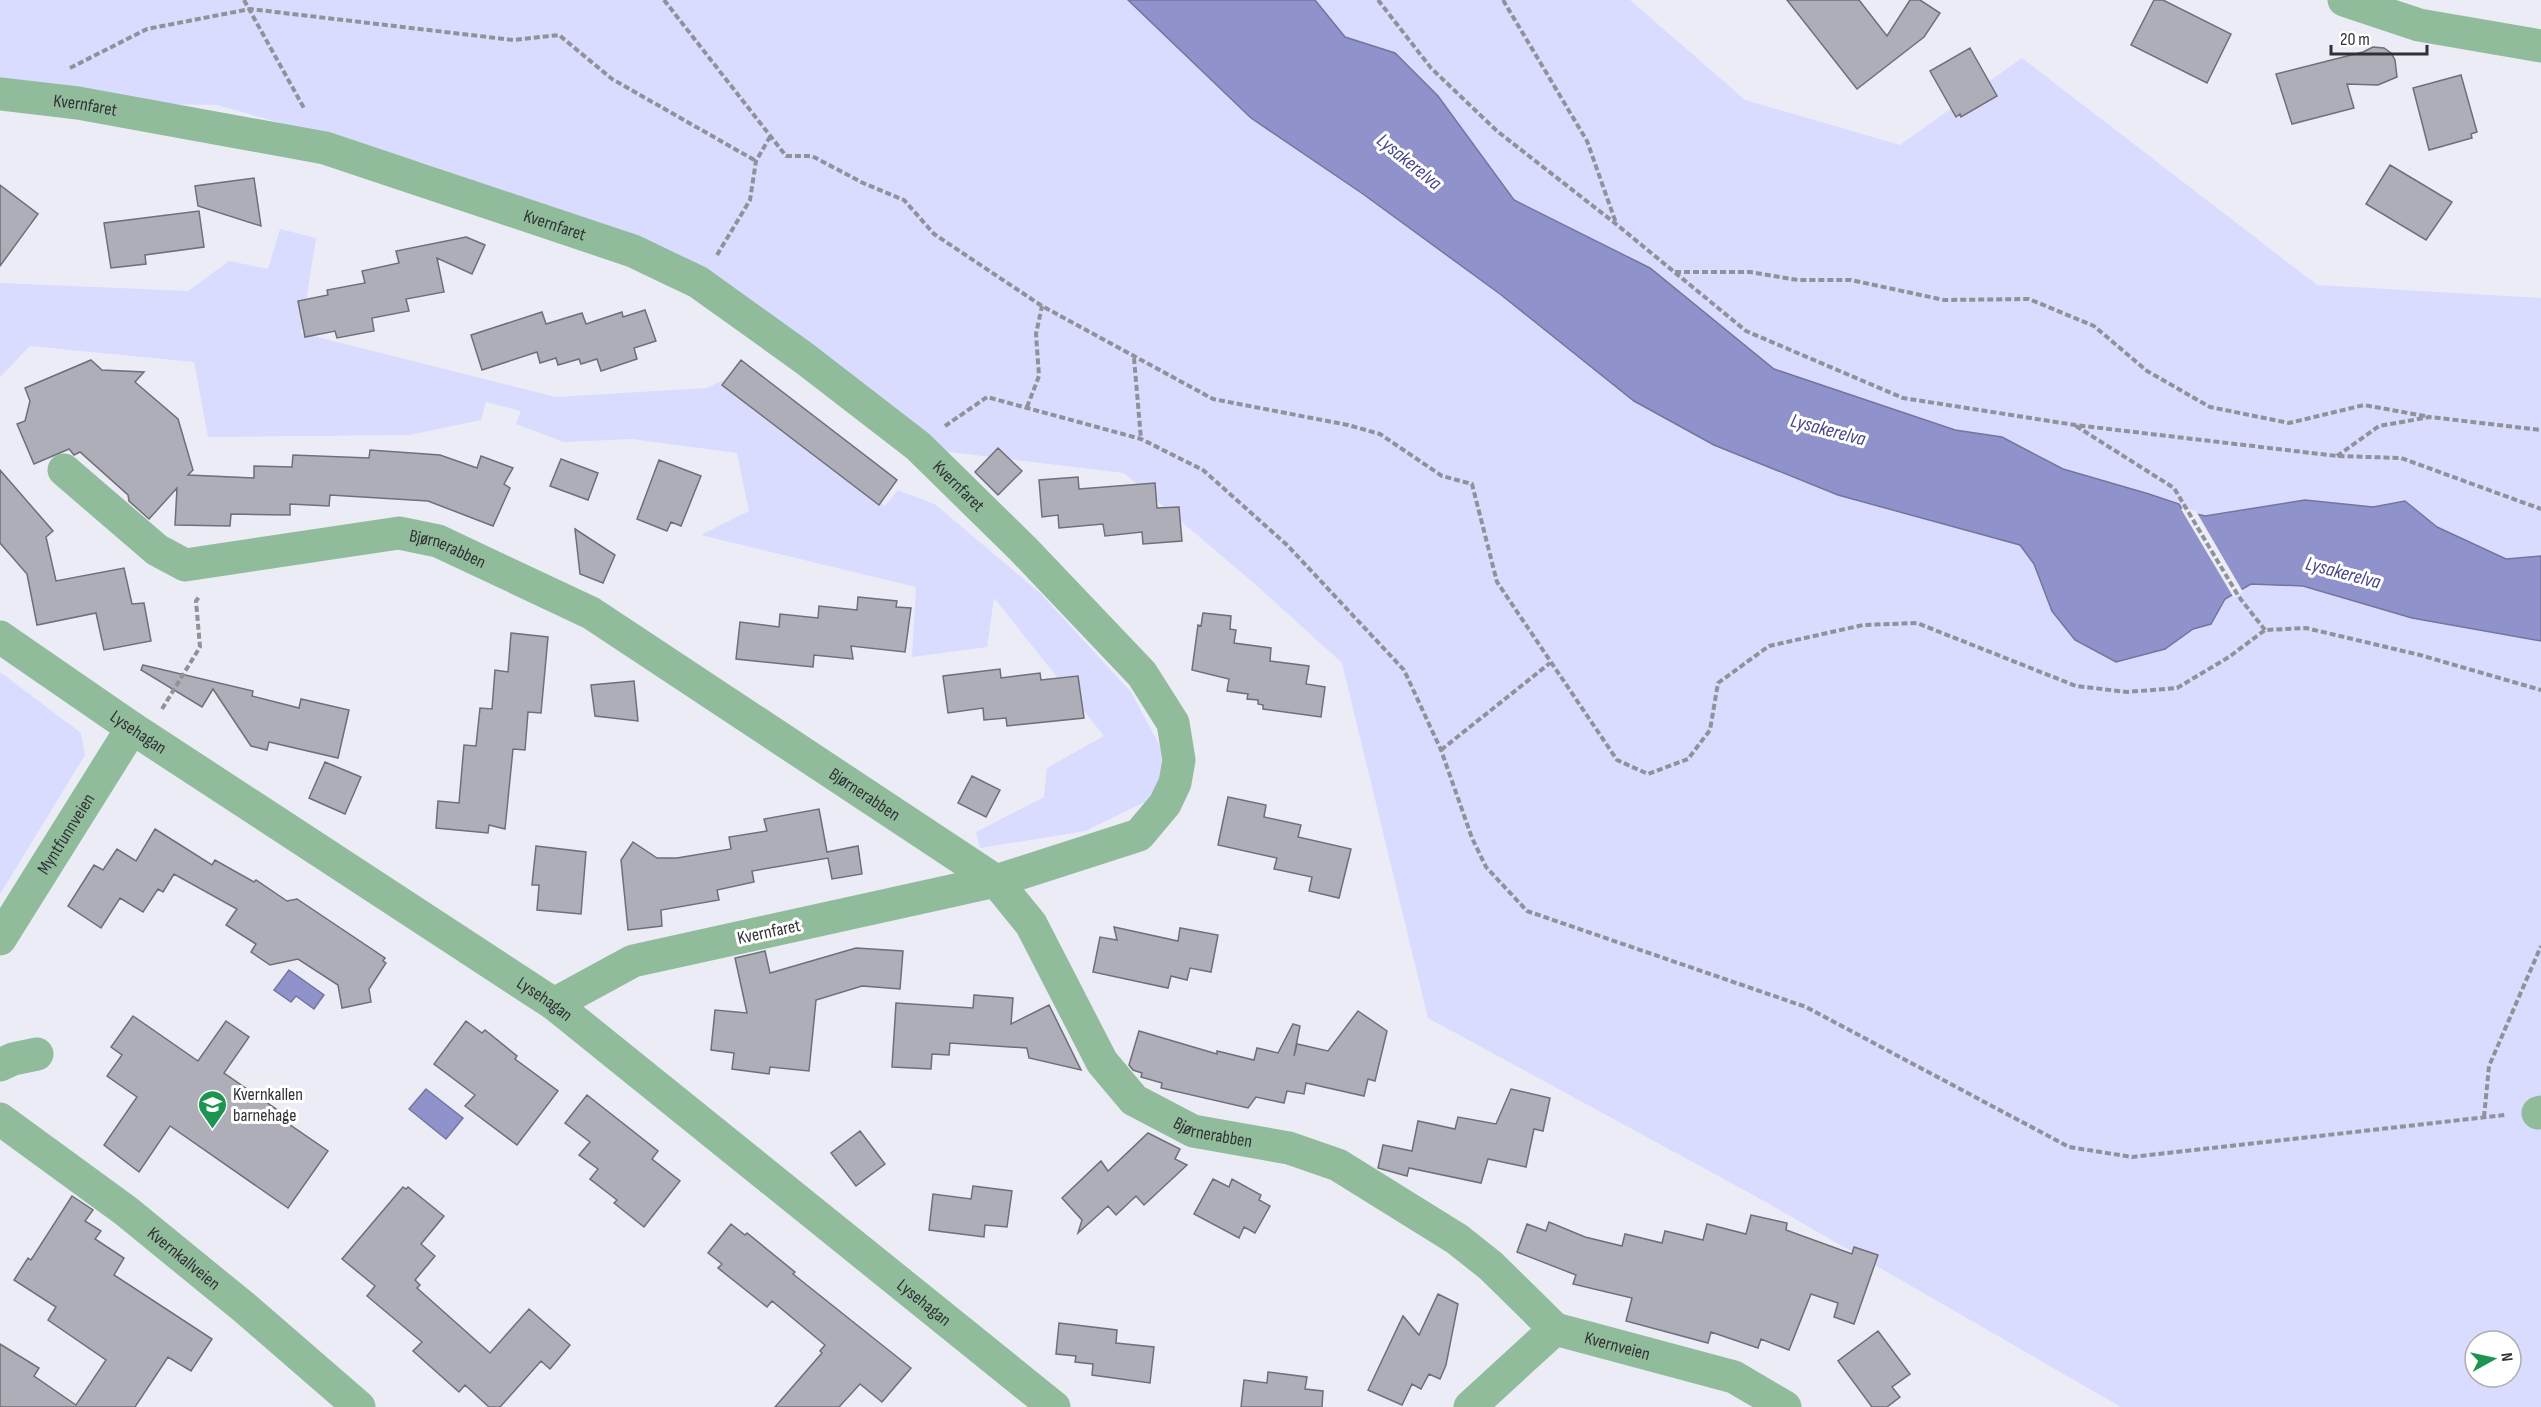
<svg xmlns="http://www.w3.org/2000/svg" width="2541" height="1407" font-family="'Sofia Sans Condensed',sans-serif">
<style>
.green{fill:#d9dbff;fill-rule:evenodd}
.water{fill:#9092cc;stroke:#74759f;stroke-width:1.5}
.pier{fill:#ebecf6}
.building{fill:#adaeb7;stroke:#6e6f77;stroke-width:1.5}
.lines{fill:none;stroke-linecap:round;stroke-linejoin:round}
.path{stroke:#919299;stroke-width:4;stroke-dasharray:6 3;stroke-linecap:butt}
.minor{stroke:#91bc9c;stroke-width:33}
.labels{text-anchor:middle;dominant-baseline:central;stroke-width:6;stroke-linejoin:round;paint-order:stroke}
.street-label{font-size:18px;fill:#313135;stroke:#fff}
.poi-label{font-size:18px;fill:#313135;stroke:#fff;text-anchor:start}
.water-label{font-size:20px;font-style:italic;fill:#48458c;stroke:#fff}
</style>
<rect width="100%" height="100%" fill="#ebecf6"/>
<!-- green -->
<path class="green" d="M 0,0 L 1630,0 L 1745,100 L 1900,145 L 2022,58 L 2317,285 L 2541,298 L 2541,1407 L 2121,1407 L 1757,1197 L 1428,1018 L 1342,663 L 1255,584 L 1124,473 L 925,449 L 631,237 L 427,164 L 217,105 L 78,103 L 0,85 ZM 2475,1341 L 2511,1341 L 2511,1377 L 2475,1377 Z
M 280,229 L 316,238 L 301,333 L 556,397 L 707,388 L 728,378 L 885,506 L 898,490 L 936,505 L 1040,593 L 1131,692 L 1163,752 L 1163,793 L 1085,831 L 980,848 L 976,832 L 1044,797 L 1047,768 L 1104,736 L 994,598 L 987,647 L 912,657 L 916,587 L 701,535 L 749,511 L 737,453 L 632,439 L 564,442 L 516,424 L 521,411 L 486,402 L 481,420 L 409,435 L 208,437 L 194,362 L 30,346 L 0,377 L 0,283 L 188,291 L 229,261 L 268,269 Z
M 0,672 L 81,733 L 85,755 L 0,894 Z"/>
<!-- water -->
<path class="water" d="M 1128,0 L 1315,0 L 1345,37 L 1395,53 L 1438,96 L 1514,200 L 1650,268 L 1774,369 L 1955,430 L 2002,437 L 2063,469 L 2149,494 L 2179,504 L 2183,511 L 2205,516 L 2305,500 L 2373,507 L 2405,501 L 2437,527 L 2506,559 L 2541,556 L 2541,641 L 2412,618 L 2303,586 L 2251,584 L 2225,599 L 2211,624 L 2193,629 L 2165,649 L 2116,662 L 2075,640 L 2052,611 L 2034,564 L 2020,545 L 1838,495 L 1714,445 L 1634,401 L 1500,294 L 1363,194 L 1251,118 Z
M 289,970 L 324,995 L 314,1009 L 296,996 L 291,1002 L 274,990 Z
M 426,1089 L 463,1118 L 446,1139 L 409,1109 Z"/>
<!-- pier -->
<path class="pier" d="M 2184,508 L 2196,511 L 2243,592 L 2234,598 L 2181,509 Z"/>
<!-- building -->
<path class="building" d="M 1787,0 L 1859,0 L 1887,36 L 1910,0 L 1920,0 L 1940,13 L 1924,37 L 1857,89 Z
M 2154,0 L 2163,0 L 2231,34 L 2207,83 L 2131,45 Z
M 2373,47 L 2384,48 L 2391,53 L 2395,60 L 2397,77 L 2378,85 L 2347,84 L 2354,108 L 2292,124 L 2276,74 L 2363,52 Z
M 1970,48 L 1997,96 L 1961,117 L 1960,114 L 1956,117 L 1930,71 Z
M 2461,75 L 2477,132 L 2471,134 L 2472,138 L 2429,150 L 2413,88 Z
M 2390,165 L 2452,202 L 2426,240 L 2366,204 Z
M 254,178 L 261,226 L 198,206 L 195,186 Z
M 0,185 L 38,214 L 0,266 Z
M 199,211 L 204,247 L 145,255 L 146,264 L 111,268 L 104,223 Z
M 466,237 L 485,245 L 472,274 L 437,258 L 444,292 L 406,299 L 409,311 L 372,318 L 374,331 L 337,338 L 335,331 L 305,337 L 298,301 L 328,295 L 327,290 L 365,283 L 362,271 L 399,263 L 396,251 Z
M 645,310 L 656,341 L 634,348 L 637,359 L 601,371 L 597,359 L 581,364 L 579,359 L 558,365 L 556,358 L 540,363 L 537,352 L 482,370 L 471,335 L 542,312 L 546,324 L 582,313 L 586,324 L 622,312 L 623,317 Z
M 91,360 L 102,370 L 144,372 L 135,382 L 178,419 L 193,470 L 188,475 L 254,478 L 254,466 L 292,467 L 293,455 L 369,458 L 370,450 L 440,455 L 477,468 L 481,456 L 513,468 L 504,484 L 510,488 L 493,526 L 428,501 L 330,495 L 329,506 L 290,504 L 290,515 L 231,514 L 230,526 L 175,525 L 177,488 L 149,519 L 129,501 L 128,495 L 80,452 L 74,455 L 69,449 L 34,464 L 17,424 L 25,421 L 30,401 L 25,388 Z
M 741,360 L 897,480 L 879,505 L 722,385 Z
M 998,448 L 1022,471 L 998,495 L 975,472 Z
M 561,459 L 598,473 L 588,500 L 550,486 Z
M 659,460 L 701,476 L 681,526 L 671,522 L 667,531 L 637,519 Z
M 0,470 L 53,531 L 46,537 L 56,581 L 124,568 L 132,604 L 144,603 L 151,641 L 104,650 L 96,613 L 37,625 L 27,574 L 0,543 Z
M 1078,477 L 1079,489 L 1155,483 L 1157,508 L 1179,507 L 1182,541 L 1143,544 L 1142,532 L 1105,536 L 1103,524 L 1059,528 L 1058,515 L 1042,517 L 1039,480 Z
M 575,529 L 615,555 L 603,583 L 580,574 Z
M 858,597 L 897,601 L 896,607 L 911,608 L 905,652 L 851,646 L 853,659 L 814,655 L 813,667 L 736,659 L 740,622 L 779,627 L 780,614 L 818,618 L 819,606 L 857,610 Z
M 1203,613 L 1231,616 L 1230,629 L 1236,630 L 1234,643 L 1271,648 L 1270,661 L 1309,666 L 1306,684 L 1325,687 L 1321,717 L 1263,709 L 1263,705 L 1258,704 L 1258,700 L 1247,699 L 1248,694 L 1227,691 L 1229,679 L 1192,670 L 1198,625 L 1201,626 Z
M 511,633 L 548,637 L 541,713 L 528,712 L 525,750 L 513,749 L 505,829 L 489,825 L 488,833 L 436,828 L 438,801 L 459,803 L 464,745 L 476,746 L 480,708 L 492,709 L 495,670 L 508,672 Z
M 143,665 L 253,691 L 252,696 L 299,708 L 301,699 L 349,710 L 338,758 L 269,742 L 267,750 L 251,746 L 213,689 L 202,707 L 141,670 Z
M 1000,669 L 1001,678 L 1040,673 L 1041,680 L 1078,676 L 1084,718 L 1007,726 L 1006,718 L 984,720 L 983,708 L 948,713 L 943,676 Z
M 634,681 L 638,721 L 595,716 L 591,685 Z
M 325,762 L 361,777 L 345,814 L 309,798 Z
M 972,776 L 1000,790 L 986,817 L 958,803 Z
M 1228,797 L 1266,805 L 1264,817 L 1301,825 L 1298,837 L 1351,849 L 1339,898 L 1309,891 L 1312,877 L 1274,869 L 1277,858 L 1218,845 Z
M 819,809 L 827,852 L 858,846 L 862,874 L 832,879 L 828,858 L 752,871 L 754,882 L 717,890 L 719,900 L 661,910 L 662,926 L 628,930 L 621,860 L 633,842 L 657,858 L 677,858 L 731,849 L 729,837 L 767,831 L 764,819 Z
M 155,829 L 212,865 L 215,860 L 254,882 L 256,880 L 287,901 L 297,899 L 385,958 L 383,961 L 386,963 L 369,989 L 371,1002 L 342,1008 L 338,985 L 298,959 L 270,965 L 251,952 L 256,944 L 226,925 L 237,909 L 174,874 L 163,892 L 158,889 L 143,912 L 120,898 L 101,928 L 68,906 L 94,865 L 103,870 L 117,849 L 136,861 Z
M 536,846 L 586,852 L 581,914 L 537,910 L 539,885 L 532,885 Z
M 1114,927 L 1178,941 L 1180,928 L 1218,935 L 1211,972 L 1190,968 L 1187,980 L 1171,976 L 1168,988 L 1093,972 L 1100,937 L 1117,940 Z
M 856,948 L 903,951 L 900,989 L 862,986 L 816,1000 L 809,1071 L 770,1067 L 769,1074 L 732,1069 L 734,1053 L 711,1050 L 715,1010 L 747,1013 L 735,958 L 765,951 L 770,973 Z
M 974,995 L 1013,998 L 1011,1024 L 1049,1005 L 1081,1070 L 1029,1058 L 1027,1048 L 950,1043 L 949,1055 L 932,1054 L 931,1069 L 892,1067 L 896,1003 L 973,1008 Z
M 1358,1011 L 1387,1031 L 1375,1081 L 1368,1079 L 1364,1096 L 1306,1083 L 1304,1094 L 1287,1091 L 1284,1103 L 1256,1097 L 1248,1108 L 1161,1088 L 1162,1083 L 1141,1077 L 1142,1073 L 1133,1070 L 1129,1065 L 1139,1031 L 1217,1054 L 1217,1051 L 1254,1060 L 1257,1048 L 1278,1053 L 1293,1024 L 1300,1026 L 1294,1056 L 1297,1044 L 1328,1051 Z
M 133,1016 L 198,1061 L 226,1021 L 249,1037 L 224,1073 L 289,1118 L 286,1122 L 328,1151 L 288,1208 L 170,1126 L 139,1172 L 104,1145 L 137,1097 L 107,1076 L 122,1055 L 111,1047 Z
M 466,1021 L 482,1033 L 485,1030 L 517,1056 L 515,1059 L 558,1091 L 517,1145 L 465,1106 L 475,1095 L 434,1064 Z
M 1511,1089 L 1550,1098 L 1543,1131 L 1534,1129 L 1526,1167 L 1488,1159 L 1481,1183 L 1409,1168 L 1407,1176 L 1378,1168 L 1383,1145 L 1412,1151 L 1418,1121 L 1455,1129 L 1458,1117 L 1496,1124 Z
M 587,1095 L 658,1151 L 652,1159 L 680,1181 L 644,1227 L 614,1203 L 617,1200 L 590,1179 L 598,1169 L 579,1155 L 590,1142 L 565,1123 Z
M 860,1131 L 885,1164 L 856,1186 L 831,1153 Z
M 1148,1133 L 1180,1149 L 1175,1159 L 1187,1165 L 1144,1205 L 1136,1196 L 1116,1215 L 1108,1206 L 1078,1233 L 1082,1220 L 1062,1198 L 1101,1161 L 1108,1171 Z
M 1213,1179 L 1229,1187 L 1232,1179 L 1261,1195 L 1259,1200 L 1270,1206 L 1255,1233 L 1244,1227 L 1239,1238 L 1194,1214 Z
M 973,1186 L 1012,1191 L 1007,1227 L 985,1225 L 984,1237 L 929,1230 L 933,1194 L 971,1199 Z
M 403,1187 L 406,1189 L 408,1187 L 444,1216 L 421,1244 L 435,1256 L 415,1280 L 420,1285 L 417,1288 L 490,1353 L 529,1309 L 570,1345 L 550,1369 L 541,1361 L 500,1407 L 489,1407 L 465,1385 L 459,1392 L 413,1351 L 422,1342 L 367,1296 L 375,1286 L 342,1259 Z
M 72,1196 L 93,1210 L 85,1221 L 101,1231 L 95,1239 L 124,1258 L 114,1275 L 212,1339 L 191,1371 L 168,1357 L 135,1407 L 0,1407 L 0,1344 L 39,1368 L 34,1376 L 76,1405 L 106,1360 L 48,1320 L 56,1307 L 14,1280 L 28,1258 L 31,1260 Z
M 1751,1215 L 1787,1223 L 1786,1230 L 1852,1254 L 1854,1247 L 1878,1255 L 1854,1324 L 1834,1317 L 1838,1303 L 1811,1294 L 1789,1350 L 1761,1339 L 1758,1348 L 1711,1332 L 1708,1343 L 1626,1321 L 1632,1298 L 1573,1284 L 1576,1275 L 1517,1252 L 1527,1224 L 1546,1231 L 1549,1222 L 1585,1237 L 1622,1246 L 1625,1234 L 1662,1243 L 1665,1231 L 1703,1240 L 1707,1224 L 1746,1234 Z
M 731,1224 L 745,1235 L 747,1233 L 795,1272 L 793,1274 L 911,1368 L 882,1402 L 860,1384 L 839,1407 L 775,1407 L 822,1353 L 820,1351 L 825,1345 L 772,1301 L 767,1307 L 718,1268 L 722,1264 L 708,1253 Z
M 1438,1294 L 1458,1304 L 1446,1365 L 1440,1379 L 1429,1374 L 1421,1389 L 1412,1384 L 1402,1405 L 1368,1390 L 1403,1316 L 1419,1335 Z
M 1059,1323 L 1117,1330 L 1116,1343 L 1154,1347 L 1150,1383 L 1092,1375 L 1093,1364 L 1075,1362 L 1076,1356 L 1056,1354 Z
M 1878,1331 L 1910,1374 L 1892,1387 L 1900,1397 L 1887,1407 L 1872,1407 L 1838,1361 Z
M 1268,1372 L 1307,1377 L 1305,1389 L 1323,1391 L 1322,1407 L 1241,1407 L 1244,1380 L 1267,1383 Z"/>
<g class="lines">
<!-- path -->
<path class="path" d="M 244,0 L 305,110
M 664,0 L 786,156 L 812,156 L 863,183 L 904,200 L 934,234 L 1042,306 L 1213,399 L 1348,425 L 1380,434 L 1442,476 L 1472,484 L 1497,582 L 1617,760 L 1648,774 L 1688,759 L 1710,730 L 1718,683 L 1769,646 L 1863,625 L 1917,623 L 2076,686 L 2127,692 L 2177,688 L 2229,657 L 2265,630 L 2306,628 L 2420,655 L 2541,690
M 1378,0 L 1431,68 L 1497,131 L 1616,224 L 1746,331 L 1903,398 L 2075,425 L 2337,456 L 2401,458 L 2541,509
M 1503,0 L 1587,141 L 1616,223
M 70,68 L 147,29 L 250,9 L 513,40 L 559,35 L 612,79 L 756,161
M 717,255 L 750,200 L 756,161 L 771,135
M 1675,272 L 1750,272 L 1798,280 L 1851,280 L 1944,300 L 2029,299 L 2094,326 L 2147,371 L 2210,407 L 2289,423 L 2364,405 L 2430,417
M 1134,358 L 1141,439
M 1027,407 L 1039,376 L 1036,334 L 1042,306
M 945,426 L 987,397 L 1141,439 L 1203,470 L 1287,545 L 1404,670 L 1441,750 L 1472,838 L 1486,867 L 1527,911 L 1806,1007 L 2069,1147 L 2132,1157 L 2505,1115
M 2076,426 L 2174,488 L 2239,597 L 2265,630
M 2337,456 L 2379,426 L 2430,417 L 2541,430
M 162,709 L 200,647 L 196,601 L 199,597
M 1441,750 L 1550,663
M 2484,1117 L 2489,1066 L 2541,946"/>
<!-- minor -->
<g class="minor">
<path d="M 2344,0 L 2419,25 L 2541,46"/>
<path id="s1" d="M 0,94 L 78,103 L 325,148 L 633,251 L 698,282 L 804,358 L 918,446 L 1023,549 L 1142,674 L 1173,723 L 1179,760 L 1175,783 L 1165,804 L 1139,835 L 996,881 L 633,961 L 554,1004"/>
<path id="s2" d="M 64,470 L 157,550 L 185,565 L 399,533 L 438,541 L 591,613 L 996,881 L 1031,924 L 1102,1062 L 1134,1100 L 1193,1131 L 1289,1148 L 1338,1165 L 1457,1239 L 1491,1266 L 1555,1329"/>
<path id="s3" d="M 0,637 L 132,728 L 554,1004 L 1054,1407"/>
<path id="s4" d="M 0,939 L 132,728"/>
<path d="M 0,1065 L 13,1059 L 37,1054"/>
<path d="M 2538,1113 L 2541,1112"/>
<path id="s5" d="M 0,1119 L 126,1211 L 246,1309 L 359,1407"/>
<path id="s6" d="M 1470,1407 L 1555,1329 L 1734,1377 L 1785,1407"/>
</g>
</g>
<!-- icons -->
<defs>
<symbol id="school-pin" viewBox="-11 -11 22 30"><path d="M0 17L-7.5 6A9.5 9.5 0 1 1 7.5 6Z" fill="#1c9551" stroke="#fff"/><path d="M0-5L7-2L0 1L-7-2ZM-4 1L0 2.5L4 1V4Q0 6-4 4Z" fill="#fff"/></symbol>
</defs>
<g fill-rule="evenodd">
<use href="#school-pin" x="196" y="1088" width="33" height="45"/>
</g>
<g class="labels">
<!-- street labels -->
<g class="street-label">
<text stroke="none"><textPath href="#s1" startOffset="86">Kvernfaret</textPath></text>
<text stroke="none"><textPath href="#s1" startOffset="572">Kvernfaret</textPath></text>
<text stroke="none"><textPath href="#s1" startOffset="1058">Kvernfaret</textPath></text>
<text stroke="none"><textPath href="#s2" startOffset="422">Bjørnerabben</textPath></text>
<text stroke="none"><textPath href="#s3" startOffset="168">Lysehagan</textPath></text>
<text stroke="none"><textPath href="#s2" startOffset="908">Bjørnerabben</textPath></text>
<text stroke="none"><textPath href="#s4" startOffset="124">Myntfunnveien</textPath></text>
<text transform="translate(769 932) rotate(-12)">Kvernfaret</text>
<text stroke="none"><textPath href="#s3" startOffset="654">Lysehagan</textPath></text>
<text stroke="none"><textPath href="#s2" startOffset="1412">Bjørnerabben</textPath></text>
<text stroke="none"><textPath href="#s5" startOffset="231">Kvernkallveien</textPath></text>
<text stroke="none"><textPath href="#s3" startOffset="1140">Lysehagan</textPath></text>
<text stroke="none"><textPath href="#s6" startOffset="180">Kvernveien</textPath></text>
</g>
<!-- poi labels -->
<g class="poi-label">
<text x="233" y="1094">Kvernkallen<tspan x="233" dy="21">barnehage</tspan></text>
</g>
<!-- water labels -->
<g class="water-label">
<text transform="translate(1409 162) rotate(39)">Lysakerelva</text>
<text transform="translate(1828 430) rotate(15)">Lysakerelva</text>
<text transform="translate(2343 573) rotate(15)">Lysakerelva</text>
</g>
</g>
<!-- north arrow -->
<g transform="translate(2493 1359) rotate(82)"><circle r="28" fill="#ffffff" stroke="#adadae" stroke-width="1.5"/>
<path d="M0-4.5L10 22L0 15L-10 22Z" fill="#1c9551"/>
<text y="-9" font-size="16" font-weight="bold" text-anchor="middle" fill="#313135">N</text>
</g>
<!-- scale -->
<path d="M2331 45v9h96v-9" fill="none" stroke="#313135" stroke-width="3"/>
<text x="2340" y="45" font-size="18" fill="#313135" stroke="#ffffff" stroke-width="4.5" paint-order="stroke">20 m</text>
</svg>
